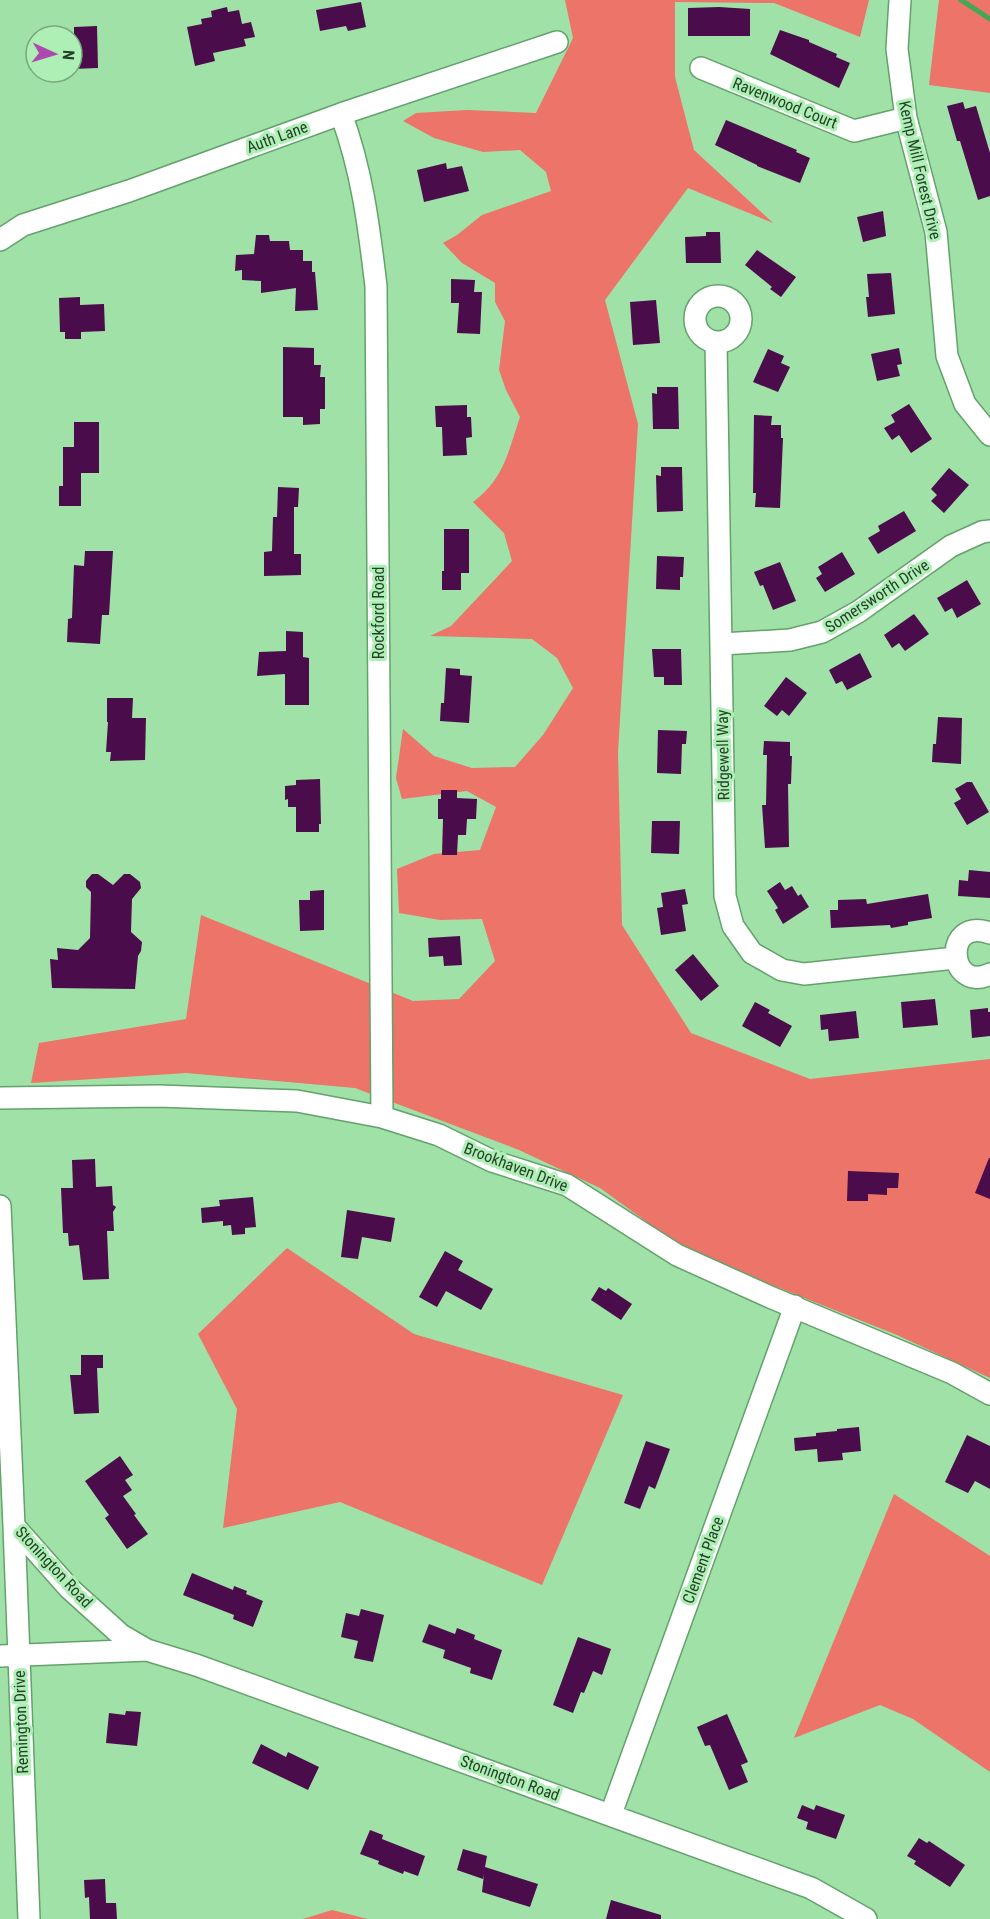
<svg xmlns="http://www.w3.org/2000/svg" width="990" height="1919" font-family="'Roboto Condensed',sans-serif">
<style>
.forest{fill:#ec7468}
.lines{fill:none;stroke-linecap:round;stroke-linejoin:round}
.stream{stroke:#42a756;stroke-width:5}
.building{fill:#4b0c4b}
.minor-casing{stroke:#63a26b;stroke-width:24}
.minor{stroke:#fff;stroke-width:21}
.labels{text-anchor:middle;dominant-baseline:central;stroke-width:6;stroke-linejoin:round;paint-order:stroke}
.street-label{font-size:16px;fill:#254029;stroke:#adefb4}
</style>
<rect width="100%" height="100%" fill="#a0e1a8"/>
<!-- forest -->
<path class="forest" d="M 565,0 L 869,0 L 860,37 L 774,3 L 675,2 L 675,77 L 694,150 L 773,223 L 688,188 L 605,300 L 638,424 L 618,752 L 622,925 L 691,1033 L 810,1079 L 990,1059 L 990,1378 L 897,1335 L 687,1251 L 600,1188 L 519,1150 L 355,1088 L 186,1073 L 31,1083 L 39,1043 L 186,1019 L 201,915 L 413,1001 L 459,999 L 495,961 L 482,919 L 440,920 L 399,913 L 397,869 L 434,854 L 480,850 L 496,807 L 467,791 L 402,799 L 396,778 L 403,729 L 434,756 L 472,768 L 515,767 L 543,735 L 573,688 L 557,658 L 532,639 L 430,636 L 451,626 L 512,561 L 504,533 L 473,502 C 504,479 508,452 520,417 L 506,390 L 499,370 L 505,321 L 495,302 L 495,283 L 462,263 L 443,243 L 457,235 L 482,215 L 551,191 L 546,172 L 520,150 L 483,152 L 434,138 L 403,121 L 416,113 L 467,110 L 536,113 L 573,38 Z
M 939,0 L 990,0 L 990,93 L 929,85 Z
M 287,1248 L 414,1334 L 623,1395 L 542,1585 L 340,1502 L 223,1528 L 237,1409 L 198,1334 Z
M 894,1494 L 990,1556 L 990,1772 L 913,1719 L 880,1705 L 794,1738 Z
M 332,1910 L 368,1919 L 303,1919 Z"/>
<g class="lines">
<!-- stream -->
<path class="stream" d="M 961,0 L 990,19"/>
</g>
<!-- building -->
<path class="building" d="M 361,2 L 366,27 L 348,31 L 346,26 L 320,31 L 316,10 Z
M 227,7 L 228,12 L 239,10 L 242,24 L 251,22 L 255,37 L 244,39 L 246,46 L 213,53 L 215,61 L 195,66 L 187,27 L 202,24 L 201,19 L 212,17 L 211,11 Z
M 719,7 L 750,9 L 750,36 L 688,36 L 688,8 Z
M 97,26 L 98,68 L 72,69 L 72,53 L 74,53 L 74,27 Z
M 780,30 L 809,40 L 809,42 L 837,54 L 836,57 L 850,63 L 839,88 L 770,54 Z
M 963,102 L 965,109 L 976,106 L 990,153 L 990,196 L 978,200 L 960,141 L 957,141 L 947,106 Z
M 726,120 L 797,150 L 796,152 L 810,158 L 800,183 L 757,166 L 757,165 L 715,145 Z
M 446,163 L 447,169 L 462,166 L 469,191 L 424,202 L 417,170 Z
M 883,211 L 886,236 L 863,242 L 857,217 Z
M 706,232 L 720,232 L 721,263 L 686,263 L 685,237 L 706,236 Z
M 256,235 L 269,235 L 270,241 L 289,241 L 290,250 L 303,250 L 303,261 L 312,261 L 312,272 L 315,272 L 318,310 L 295,311 L 296,288 L 261,293 L 261,281 L 242,280 L 242,270 L 235,271 L 236,255 L 254,254 Z
M 757,250 L 796,277 L 781,297 L 770,289 L 772,287 L 745,265 Z
M 891,273 L 895,314 L 868,317 L 866,297 L 869,297 L 867,274 Z
M 451,279 L 475,280 L 474,292 L 482,292 L 480,334 L 457,333 L 459,303 L 451,303 Z
M 80,297 L 80,305 L 104,304 L 105,331 L 81,332 L 81,339 L 65,339 L 65,332 L 60,332 L 59,298 Z
M 656,300 L 660,343 L 633,345 L 630,302 Z
M 283,347 L 314,348 L 314,365 L 321,365 L 320,377 L 325,377 L 325,409 L 320,409 L 320,424 L 303,425 L 303,417 L 283,417 Z
M 899,348 L 902,364 L 897,365 L 900,376 L 877,381 L 871,354 Z
M 768,349 L 784,356 L 781,363 L 790,367 L 778,392 L 753,382 Z
M 657,387 L 678,387 L 679,429 L 653,429 L 652,393 L 657,394 Z
M 909,404 L 932,439 L 911,453 L 899,435 L 892,440 L 884,428 L 895,422 L 891,415 Z
M 467,405 L 467,417 L 471,417 L 472,437 L 466,438 L 467,455 L 443,456 L 442,427 L 436,427 L 435,406 Z
M 754,415 L 772,416 L 771,425 L 781,425 L 781,438 L 783,438 L 780,508 L 755,507 L 756,493 L 753,493 Z
M 74,422 L 99,422 L 99,473 L 81,473 L 81,506 L 59,506 L 59,486 L 63,486 L 63,447 L 74,447 Z
M 661,467 L 682,467 L 683,511 L 657,512 L 656,475 L 661,476 Z
M 949,468 L 969,485 L 944,513 L 931,501 L 937,495 L 931,489 Z
M 278,487 L 299,488 L 298,507 L 294,507 L 294,554 L 301,554 L 301,575 L 264,576 L 264,552 L 272,551 L 273,517 L 277,517 Z
M 904,511 L 916,531 L 878,554 L 868,538 L 880,531 L 878,526 Z
M 444,529 L 469,529 L 469,573 L 461,573 L 461,590 L 442,590 L 442,571 L 444,571 Z
M 85,551 L 113,551 L 109,615 L 102,615 L 100,644 L 67,642 L 68,619 L 72,618 L 74,565 L 84,566 Z
M 842,552 L 855,574 L 825,592 L 816,578 L 822,574 L 818,567 Z
M 657,556 L 684,557 L 683,577 L 680,577 L 680,590 L 656,589 Z
M 780,562 L 796,601 L 773,610 L 763,585 L 760,586 L 754,572 Z
M 967,580 L 981,604 L 957,618 L 952,608 L 945,612 L 937,598 Z
M 914,614 L 929,634 L 905,651 L 899,643 L 892,648 L 884,635 Z
M 286,631 L 303,632 L 303,657 L 309,658 L 309,705 L 285,705 L 285,674 L 257,676 L 259,652 L 286,651 Z
M 652,649 L 681,649 L 682,685 L 664,685 L 664,677 L 654,677 Z
M 860,653 L 872,677 L 847,690 L 842,681 L 836,684 L 829,670 Z
M 446,668 L 460,669 L 460,675 L 472,676 L 469,723 L 440,721 L 441,703 L 444,703 Z
M 786,677 L 807,693 L 789,716 L 782,710 L 777,716 L 764,706 Z
M 107,698 L 133,698 L 132,718 L 146,718 L 145,760 L 110,761 L 111,752 L 106,752 L 108,722 L 107,722 Z
M 938,717 L 962,718 L 961,764 L 932,762 L 933,744 L 936,744 Z
M 658,730 L 687,731 L 686,744 L 682,744 L 681,774 L 657,773 Z
M 764,741 L 790,742 L 790,756 L 792,756 L 791,784 L 788,784 L 789,847 L 765,848 L 762,805 L 766,805 L 767,755 L 763,755 Z
M 320,779 L 321,824 L 319,824 L 319,832 L 296,832 L 296,807 L 288,807 L 288,799 L 285,800 L 285,786 L 296,785 L 296,780 Z
M 967,782 L 972,782 L 989,812 L 967,825 L 954,803 L 961,799 L 955,789 Z
M 441,790 L 457,790 L 457,798 L 477,799 L 476,819 L 467,819 L 466,835 L 458,835 L 457,855 L 442,855 L 443,819 L 438,819 L 438,799 L 441,799 Z
M 652,821 L 680,821 L 679,854 L 651,853 Z
M 969,870 L 990,872 L 990,898 L 958,896 L 959,880 L 968,881 Z
M 92,874 L 98,874 L 113,885 L 124,874 L 130,874 L 140,882 L 141,888 L 132,899 L 131,932 L 142,942 L 141,951 L 138,956 L 135,989 L 52,988 L 50,959 L 58,960 L 57,948 L 78,950 L 90,938 L 91,892 L 86,887 L 86,881 Z
M 780,882 L 785,890 L 792,886 L 798,896 L 801,894 L 809,907 L 783,924 L 775,910 L 778,908 L 767,891 Z
M 685,889 L 688,904 L 682,905 L 686,931 L 661,935 L 657,908 L 663,907 L 661,893 Z
M 324,890 L 324,930 L 300,931 L 299,900 L 310,900 L 310,891 Z
M 928,894 L 932,918 L 908,922 L 908,925 L 891,928 L 890,925 L 831,928 L 830,910 L 838,910 L 838,900 L 866,899 L 867,904 Z
M 460,936 L 462,965 L 444,966 L 443,956 L 429,957 L 428,938 Z
M 693,954 L 719,986 L 701,1001 L 675,970 Z
M 935,999 L 938,1025 L 903,1028 L 901,1002 Z
M 755,1002 L 770,1010 L 768,1013 L 792,1026 L 780,1047 L 742,1026 Z
M 988,1008 L 988,1012 L 990,1012 L 990,1036 L 972,1038 L 970,1010 Z
M 856,1011 L 859,1038 L 829,1041 L 828,1029 L 821,1030 L 820,1015 Z
M 989,1158 L 990,1158 L 990,1199 L 975,1193 Z
M 95,1159 L 96,1187 L 112,1186 L 113,1205 L 116,1207 L 113,1212 L 114,1231 L 107,1231 L 109,1279 L 83,1280 L 79,1245 L 69,1246 L 68,1233 L 63,1233 L 61,1188 L 73,1188 L 72,1160 Z
M 848,1171 L 899,1173 L 898,1188 L 887,1188 L 887,1195 L 868,1194 L 868,1201 L 847,1201 Z
M 253,1197 L 256,1227 L 245,1228 L 245,1234 L 232,1235 L 231,1225 L 223,1226 L 223,1221 L 202,1223 L 201,1208 L 220,1206 L 219,1200 Z
M 347,1210 L 395,1218 L 391,1242 L 362,1237 L 358,1259 L 341,1257 Z
M 445,1251 L 463,1261 L 458,1270 L 493,1289 L 481,1310 L 446,1291 L 437,1307 L 419,1297 Z
M 599,1287 L 606,1291 L 608,1288 L 632,1304 L 621,1320 L 591,1300 Z
M 81,1355 L 103,1355 L 103,1368 L 97,1368 L 99,1413 L 74,1414 L 70,1375 L 81,1375 Z
M 859,1427 L 861,1451 L 842,1453 L 843,1460 L 818,1462 L 817,1449 L 795,1451 L 794,1438 L 816,1436 L 816,1433 L 837,1431 L 837,1429 Z
M 967,1435 L 990,1446 L 990,1489 L 975,1481 L 968,1493 L 945,1482 Z
M 646,1441 L 670,1449 L 655,1489 L 649,1486 L 640,1509 L 624,1503 Z
M 120,1456 L 133,1475 L 125,1480 L 132,1490 L 123,1496 L 136,1514 L 134,1515 L 148,1534 L 127,1549 L 105,1518 L 109,1515 L 85,1481 Z
M 192,1573 L 233,1590 L 234,1586 L 247,1591 L 246,1594 L 263,1601 L 253,1627 L 233,1619 L 234,1615 L 183,1595 Z
M 361,1609 L 384,1615 L 373,1662 L 354,1658 L 358,1641 L 341,1637 L 346,1613 L 359,1616 Z
M 429,1624 L 455,1634 L 457,1628 L 475,1635 L 474,1639 L 502,1650 L 492,1680 L 470,1673 L 471,1668 L 443,1658 L 445,1650 L 422,1642 Z
M 578,1637 L 611,1649 L 602,1675 L 593,1671 L 584,1693 L 581,1692 L 573,1713 L 553,1705 Z
M 126,1711 L 141,1712 L 137,1746 L 106,1743 L 109,1713 L 125,1715 Z
M 727,1714 L 748,1762 L 741,1765 L 748,1782 L 729,1790 L 710,1745 L 705,1746 L 697,1727 Z
M 261,1744 L 286,1757 L 288,1752 L 319,1767 L 308,1790 L 252,1763 Z
M 802,1805 L 814,1810 L 816,1805 L 845,1815 L 836,1839 L 806,1829 L 808,1822 L 797,1818 Z
M 370,1830 L 383,1835 L 382,1839 L 425,1856 L 418,1876 L 404,1871 L 403,1874 L 378,1864 L 379,1861 L 360,1854 Z
M 919,1838 L 927,1843 L 929,1841 L 965,1865 L 950,1887 L 914,1864 L 916,1861 L 907,1856 Z
M 463,1849 L 487,1856 L 485,1867 L 538,1884 L 530,1907 L 482,1892 L 484,1874 L 483,1879 L 457,1870 Z
M 105,1879 L 106,1903 L 116,1903 L 117,1919 L 90,1919 L 89,1897 L 85,1898 L 84,1880 Z
M 611,1900 L 661,1915 L 661,1919 L 606,1919 Z"/>
<g class="lines">
<defs>
<path id="minor" d="M 900,0 L 897,49 L 906,118 L 936,232 L 947,356 L 965,404 L 990,435
M 701,68 L 854,131 L 906,118
M 341,114 C 362,170 369,227 376,286 L 382,1117
M 0,240 L 23,225 L 129,191 L 341,114 L 557,42
M695 319a23 23 0 1 1 46 0a23 23 0 1 1-46 0Z
M 716,342 L 725,896 L 733,926 L 752,953 L 782,970 L 804,974 L 955,958
M 722,644 L 790,640 L 822,632 L 858,612 L 951,546 L 982,532 L 990,531
M 990,933 C 942,916 948,994 990,974
M 0,1098 L 159,1096 L 297,1101 L 382,1117 L 439,1135 L 492,1161 L 567,1185 L 677,1255 L 770,1297 L 952,1373 L 990,1394
M 0,1206 L 14,1526 L 69,1588 L 121,1635 L 147,1650
M 14,1526 L 29,1919
M 0,1656 L 147,1650 L 196,1665 L 811,1888 L 866,1919
M 611,1814 L 795,1306"/>
</defs>
<!-- minor casing -->
<use href="#minor" class="minor-casing"/>
<!-- minor -->
<use href="#minor" class="minor"/>
</g>
<g class="labels">
<!-- street labels -->
<g class="street-label">
<text transform="translate(785 103) rotate(22)">Ravenwood Court</text>
<text transform="translate(277 137) rotate(-20)">Auth Lane</text>
<text transform="translate(920 170) rotate(77)">Kemp Mill Forest Drive</text>
<text transform="translate(877 596) rotate(-33)">Somersworth Drive</text>
<text transform="translate(378 613) rotate(-90)">Rockford Road</text>
<text transform="translate(723 755) rotate(-91)">Ridgewell Way</text>
<text transform="translate(516 1167) rotate(21)">Brookhaven Drive</text>
<text transform="translate(703 1560) rotate(-70)">Clement Place</text>
<text transform="translate(54 1567) rotate(47)">Stonington Road</text>
<text transform="translate(21 1722) rotate(-92)">Remington Drive</text>
<text transform="translate(510 1778) rotate(20)">Stonington Road</text>
</g>
</g>
<!-- north arrow -->
<g transform="translate(54 54) rotate(94)"><circle r="28" fill="#adefb4" stroke="#77a97c" stroke-width="1.5"/>
<path d="M0-4.5L10 22L0 15L-10 22Z" fill="#ae49ae"/>
<text y="-9" font-size="16" font-weight="bold" text-anchor="middle" fill="#254029">N</text>
</g>
</svg>
